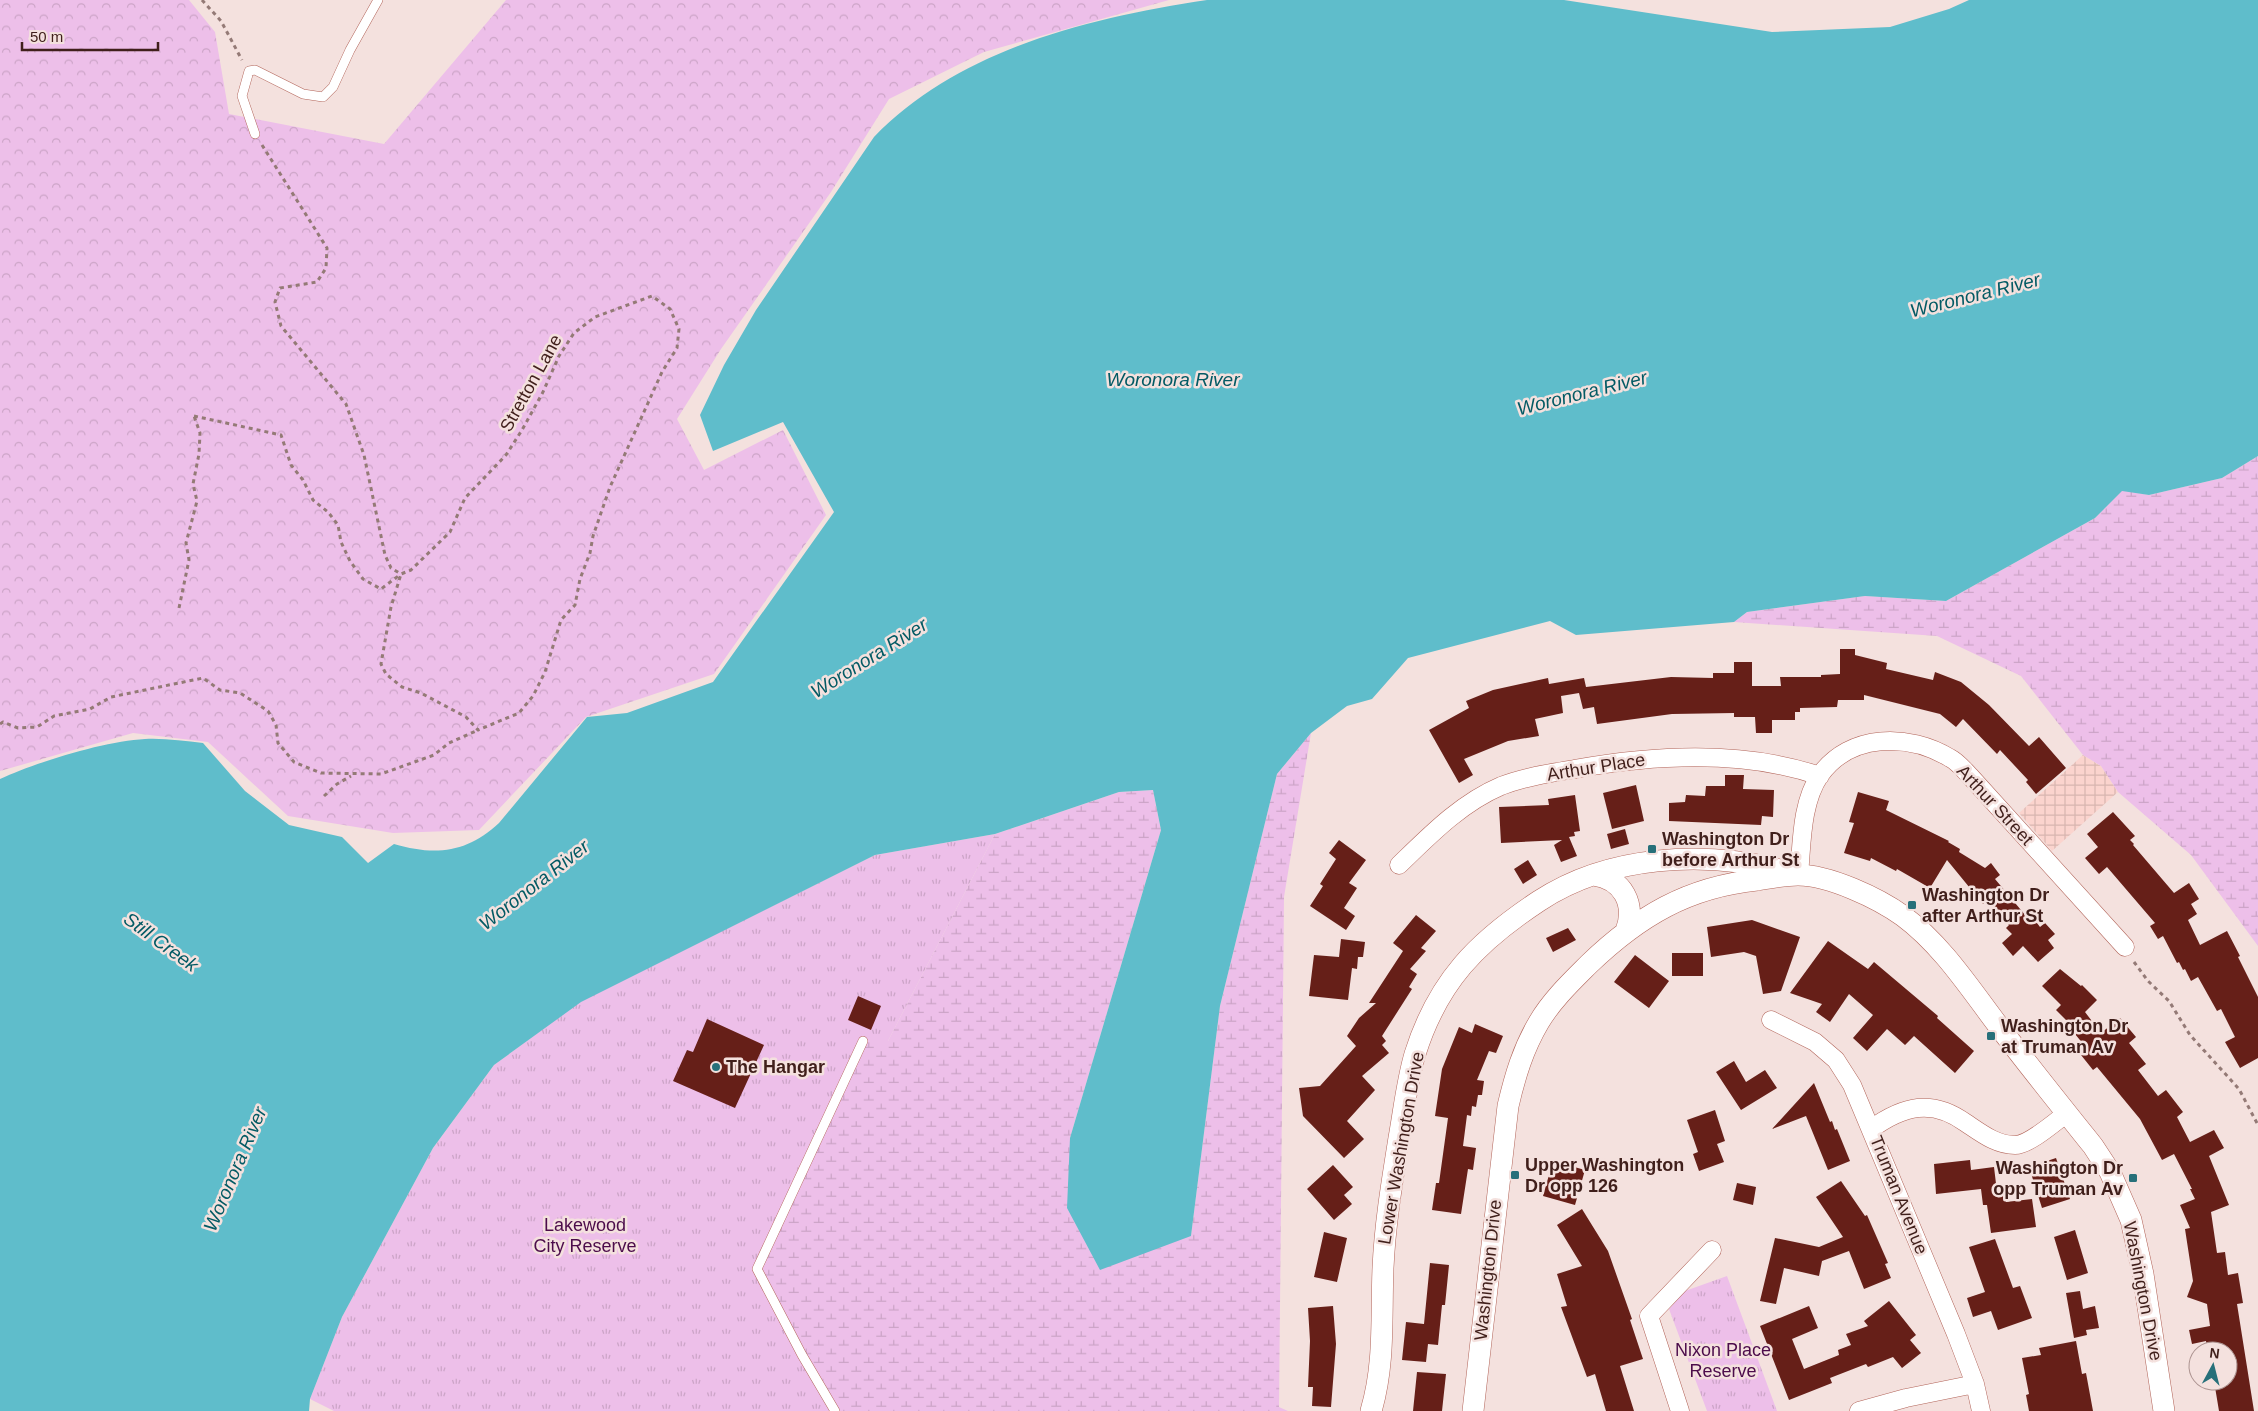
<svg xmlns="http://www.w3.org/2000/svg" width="2258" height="1411" font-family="Helvetica,sans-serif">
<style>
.industrial{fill:url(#industrial-grid)}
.forest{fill:url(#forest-crowns)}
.wetland{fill:url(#wetland-marsh)}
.park{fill:url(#park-tufts)}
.water{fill:#5fbdcb}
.building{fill:#661f18}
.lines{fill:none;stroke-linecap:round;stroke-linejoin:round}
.service-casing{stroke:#b26459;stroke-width:10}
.minor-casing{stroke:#b26459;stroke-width:19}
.tertiary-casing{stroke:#b26459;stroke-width:22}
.path{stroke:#947a76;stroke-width:3;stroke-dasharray:4 4;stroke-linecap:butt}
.service{stroke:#fff;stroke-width:9}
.minor{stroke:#fff;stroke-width:18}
.tertiary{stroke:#fff;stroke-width:21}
.poi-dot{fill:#27707a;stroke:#f4e1de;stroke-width:2}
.labels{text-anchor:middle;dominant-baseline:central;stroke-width:5;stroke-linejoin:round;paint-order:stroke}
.street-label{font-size:18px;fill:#401f1b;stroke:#f4e1de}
.poi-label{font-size:18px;font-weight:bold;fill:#401f1b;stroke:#f4e1de;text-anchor:start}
.park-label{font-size:18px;fill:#4c0c4b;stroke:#f4e1de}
.water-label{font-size:19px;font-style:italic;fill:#035a64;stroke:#f4e1de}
</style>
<defs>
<pattern id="industrial-grid" width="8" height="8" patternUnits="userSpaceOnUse" patternTransform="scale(1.25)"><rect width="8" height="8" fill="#fbd4ce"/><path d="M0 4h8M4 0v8" fill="none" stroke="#d8b6b0"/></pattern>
<pattern id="forest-crowns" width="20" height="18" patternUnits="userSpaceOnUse" patternTransform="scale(1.25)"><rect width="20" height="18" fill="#edbfe9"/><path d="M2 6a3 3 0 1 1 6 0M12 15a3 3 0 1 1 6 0" fill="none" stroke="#cca4c7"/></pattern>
<pattern id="wetland-marsh" width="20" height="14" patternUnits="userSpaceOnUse" patternTransform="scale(1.25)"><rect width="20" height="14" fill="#edbfe9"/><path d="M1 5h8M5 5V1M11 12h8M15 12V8" fill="none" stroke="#cca4c7"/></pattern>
<pattern id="park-tufts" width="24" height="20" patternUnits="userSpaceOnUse" patternTransform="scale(1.25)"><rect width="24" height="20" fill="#edbfe9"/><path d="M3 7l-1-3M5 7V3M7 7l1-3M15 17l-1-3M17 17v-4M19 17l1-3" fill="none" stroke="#cca4c7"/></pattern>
</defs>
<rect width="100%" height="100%" fill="#f4e1de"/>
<!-- industrial -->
<path class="industrial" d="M 2083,755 L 2101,766 L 2118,792 L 2052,851 L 2019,813 Z"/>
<!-- forest -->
<path class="forest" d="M 0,0 L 189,0 L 215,32 L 229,114 L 384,144 L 506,0 L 1169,0 L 984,52 L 889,99 L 831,192 L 721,349 L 677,419 L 704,470 L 783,430 L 826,515 L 714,674 L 586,717 L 479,830 L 393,833 L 288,816 L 208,742 L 133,733 L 0,771 Z"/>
<!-- wetland -->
<path class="wetland" d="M 2258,456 L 2258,946 L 2191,855 L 2118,792 L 2101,766 L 2083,755 L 2021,676 L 1937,636 L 1734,622 L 1747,612 L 1865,596 L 1946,601 L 2095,518 L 2122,490 L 2149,495 L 2222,478 Z
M 1311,733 L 1284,897 L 1279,1407 L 1288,1411 L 835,1411 L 757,1269 L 863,1041 L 888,1041 L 995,834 L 1119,792 L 1153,790 L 1161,830 L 1070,1138 L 1191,1236 L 1220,1006 L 1277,774 Z"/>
<!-- park -->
<path class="park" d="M 995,834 L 888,1041 L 863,1041 L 758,1269 L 835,1411 L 334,1411 L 310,1399 L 342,1317 L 433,1148 L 494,1065 L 581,1001 L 875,855 Z
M 1727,1276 L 1777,1411 L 1707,1411 L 1669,1309 L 1685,1291 Z"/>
<!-- water -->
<path class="water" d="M 1207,0 L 1564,0 L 1772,32 L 1890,27 L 1949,9 L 1969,0 L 2258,0 L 2258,456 L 2222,478 L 2149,495 L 2122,491 L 2095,518 L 1946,601 L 1865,596 L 1747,612 L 1734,622 L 1576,635 L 1550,621 L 1408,658 L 1372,699 L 1347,706 L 1311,733 L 1277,774 L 1220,1006 L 1191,1236 L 1100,1270 L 1067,1208 L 1070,1138 L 1161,830 L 1153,790 L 1119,792 L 995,834 L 875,855 L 581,1002 L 494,1065 L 433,1148 L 342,1317 L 310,1399 L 309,1411 L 0,1411 L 0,779 C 37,762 105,741 145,739 C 164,738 184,741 203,743 L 245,791 L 289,825 L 342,837 L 368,863 L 394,844 C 435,856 467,853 499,823 L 587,717 L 627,713 L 713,682 L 834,512 L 783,422 L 713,451 L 700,415 L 724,365 L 756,310 L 874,137 C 959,49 1089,18 1207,0 Z"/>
<!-- building -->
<path class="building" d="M 1840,649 L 1855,649 L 1855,655 L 1887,663 L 1886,669 L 1933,680 L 1935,672 L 1961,682 L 1989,705 L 2029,746 L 2039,737 L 2066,768 L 2036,794 L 2026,782 L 2028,780 L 2000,750 L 1997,754 L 1963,719 L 1956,727 L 1940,714 L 1864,695 L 1864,700 L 1838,700 L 1837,707 L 1800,708 L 1800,712 L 1795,712 L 1795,720 L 1772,720 L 1772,733 L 1756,733 L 1755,717 L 1734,717 L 1734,713 L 1672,714 L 1597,724 L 1594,707 L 1583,709 L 1579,693 L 1561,696 L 1563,713 L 1535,719 L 1539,736 L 1508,741 L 1464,759 L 1473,775 L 1459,783 L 1429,730 L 1469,708 L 1466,701 L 1493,690 L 1548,678 L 1549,684 L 1584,678 L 1586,687 L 1671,677 L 1713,678 L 1713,673 L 1734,673 L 1734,662 L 1752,662 L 1752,686 L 1781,686 L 1780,677 L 1821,677 L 1821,675 L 1840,674 Z
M 1725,775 L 1744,775 L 1743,789 L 1774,790 L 1773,817 L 1762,816 L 1761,825 L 1669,821 L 1669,803 L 1685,802 L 1686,795 L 1705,796 L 1706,786 L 1725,786 Z
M 1636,785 L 1644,821 L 1612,829 L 1603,793 Z
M 1858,792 L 1889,801 L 1886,810 L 1949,841 L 1948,842 L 1960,849 L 1959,852 L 1985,868 L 1991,863 L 2000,875 L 1995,879 L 2031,922 L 2034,919 L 2040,927 L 2045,923 L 2055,934 L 2048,940 L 2054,948 L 2038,962 L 2023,946 L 2013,956 L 2002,943 L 2012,934 L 2006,928 L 2009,925 L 1989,899 L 1983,904 L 1947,860 L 1930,888 L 1897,869 L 1896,871 L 1871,858 L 1870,861 L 1844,853 L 1854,823 L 1849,822 Z
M 1575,795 L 1580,831 L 1574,832 L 1575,836 L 1569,837 L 1577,856 L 1561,862 L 1554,845 L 1562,840 L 1501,843 L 1499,807 L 1549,805 L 1548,799 Z
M 2113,812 L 2135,836 L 2130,840 L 2134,844 L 2133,845 L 2174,893 L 2189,883 L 2199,899 L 2191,904 L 2197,914 L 2188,920 L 2200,945 L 2227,931 L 2240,956 L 2238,957 L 2258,997 L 2258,1058 L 2240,1068 L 2225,1042 L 2235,1037 L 2221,1009 L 2217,1011 L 2198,977 L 2191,981 L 2185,969 L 2183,970 L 2179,962 L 2177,963 L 2163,936 L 2158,939 L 2150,926 L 2155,923 L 2107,867 L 2099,874 L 2085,858 L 2098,847 L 2087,834 Z
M 1625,829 L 1629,844 L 1611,849 L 1607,834 Z
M 1339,840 L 1366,860 L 1349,883 L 1357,888 L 1344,908 L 1355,916 L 1346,930 L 1310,906 L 1323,886 L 1320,884 L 1336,859 L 1329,853 Z
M 1528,860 L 1537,875 L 1523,884 L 1514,869 Z
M 1416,915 L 1436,931 L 1421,948 L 1426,951 L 1410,969 L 1417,974 L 1409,987 L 1412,989 L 1382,1036 L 1386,1041 L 1382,1045 L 1389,1053 L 1362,1076 L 1375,1090 L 1347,1121 L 1364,1139 L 1344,1158 L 1303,1116 L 1299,1088 L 1320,1086 L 1356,1046 L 1347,1036 L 1359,1018 L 1376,1003 L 1369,1003 L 1403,951 L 1393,943 Z
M 1752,920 L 1800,937 L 1781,991 L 1763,994 L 1756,956 L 1744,952 L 1711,957 L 1707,927 Z
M 1568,928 L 1576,940 L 1553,952 L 1546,938 Z
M 1341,939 L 1365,942 L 1363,957 L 1358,957 L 1357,969 L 1352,968 L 1348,1000 L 1309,996 L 1314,955 L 1339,957 Z
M 1828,941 L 1868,969 L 1874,962 L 1938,1016 L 1937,1018 L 1974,1051 L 1955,1073 L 1914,1036 L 1905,1045 L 1887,1029 L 1867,1051 L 1853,1038 L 1873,1015 L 1849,994 L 1830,1022 L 1816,1012 L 1822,1004 L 1790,993 Z
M 1672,953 L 1703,953 L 1703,976 L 1672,976 Z
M 1635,955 L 1669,981 L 1649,1008 L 1614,982 Z
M 2060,969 L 2081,986 L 2082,985 L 2097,1000 L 2085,1012 L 2101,1033 L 2120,1018 L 2136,1037 L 2129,1043 L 2146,1064 L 2138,1070 L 2158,1096 L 2166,1090 L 2183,1112 L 2177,1117 L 2190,1142 L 2214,1130 L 2224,1148 L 2209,1156 L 2229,1205 L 2211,1212 L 2217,1253 L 2225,1252 L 2228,1275 L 2238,1273 L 2243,1303 L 2237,1304 L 2254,1411 L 2219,1411 L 2214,1381 L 2228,1381 L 2228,1351 L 2207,1351 L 2206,1341 L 2192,1344 L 2189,1330 L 2210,1326 L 2207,1304 L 2187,1297 L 2193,1281 L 2185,1229 L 2190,1228 L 2180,1205 L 2195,1199 L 2190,1189 L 2192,1189 L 2174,1154 L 2162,1160 L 2140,1119 L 2097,1067 L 2093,1070 L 2077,1050 L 2084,1045 L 2075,1034 L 2078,1032 L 2056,1010 L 2061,1005 L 2042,986 Z
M 858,996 L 881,1006 L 871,1030 L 848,1020 Z
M 707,1019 L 764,1045 L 735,1108 L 673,1081 L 687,1050 L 693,1052 Z
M 1475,1024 L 1503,1036 L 1496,1053 L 1489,1051 L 1477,1080 L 1484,1081 L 1482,1095 L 1478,1095 L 1476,1107 L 1472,1106 L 1471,1116 L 1467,1115 L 1463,1146 L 1476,1148 L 1473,1170 L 1468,1169 L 1461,1214 L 1432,1210 L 1436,1183 L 1439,1183 L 1448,1118 L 1435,1116 L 1442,1069 L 1459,1027 L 1472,1033 Z
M 1734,1061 L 1746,1082 L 1765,1070 L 1777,1088 L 1741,1110 L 1716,1072 Z
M 1814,1083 L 1830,1122 L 1832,1121 L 1835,1130 L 1837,1129 L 1850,1161 L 1828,1170 L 1806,1116 L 1772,1129 Z
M 1715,1110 L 1725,1141 L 1717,1144 L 1724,1162 L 1699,1171 L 1693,1154 L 1698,1152 L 1687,1120 Z
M 2056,1158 L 2070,1199 L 2042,1208 L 2029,1167 Z
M 1970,1160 L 1971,1170 L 1994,1167 L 1997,1192 L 2004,1191 L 2006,1202 L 2032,1199 L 2036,1227 L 1991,1233 L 1987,1205 L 1983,1205 L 1981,1189 L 1936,1194 L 1934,1164 Z
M 1553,1161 L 1585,1170 L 1575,1205 L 1543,1196 Z
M 1333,1165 L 1353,1187 L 1344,1195 L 1352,1204 L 1334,1220 L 1307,1189 Z
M 1841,1181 L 1865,1216 L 1867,1215 L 1888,1263 L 1885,1264 L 1891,1278 L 1864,1289 L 1849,1251 L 1822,1261 L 1819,1276 L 1784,1268 L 1776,1304 L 1760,1301 L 1775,1238 L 1819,1247 L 1843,1237 L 1816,1197 Z
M 1737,1183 L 1756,1187 L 1753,1205 L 1733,1200 Z
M 1582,1209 L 1608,1251 L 1632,1319 L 1630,1320 L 1643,1359 L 1620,1366 L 1634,1411 L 1606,1411 L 1595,1374 L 1587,1377 L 1561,1307 L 1567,1306 L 1557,1274 L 1582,1266 L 1557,1225 Z
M 2075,1230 L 2088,1273 L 2067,1280 L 2054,1237 Z
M 1324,1232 L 1347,1238 L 1337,1282 L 1314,1277 Z
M 1995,1239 L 2013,1288 L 2020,1286 L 2032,1318 L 1998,1330 L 1991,1311 L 1973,1317 L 1967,1298 L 1985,1292 L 1969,1247 Z
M 1430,1263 L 1449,1265 L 1445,1305 L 1442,1305 L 1438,1345 L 1428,1344 L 1426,1362 L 1402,1360 L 1406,1322 L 1424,1324 Z
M 2080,1291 L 2083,1309 L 2095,1306 L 2099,1328 L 2086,1330 L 2087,1335 L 2074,1338 L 2066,1293 Z
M 1889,1301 L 1916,1335 L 1910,1340 L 1921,1353 L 1902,1368 L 1893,1357 L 1868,1367 L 1866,1364 L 1830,1378 L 1832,1383 L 1789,1400 L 1760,1326 L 1809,1306 L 1818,1328 L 1792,1339 L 1804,1369 L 1839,1355 L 1838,1350 L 1851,1345 L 1846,1334 L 1868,1326 L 1864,1321 Z
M 1333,1306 L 1336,1344 L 1331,1407 L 1312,1406 L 1313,1387 L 1308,1387 L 1310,1341 L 1308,1308 Z
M 2076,1341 L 2082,1374 L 2086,1373 L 2093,1411 L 2029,1411 L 2026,1395 L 2029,1394 L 2022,1358 L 2041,1355 L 2039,1348 Z
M 1417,1372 L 1446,1374 L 1442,1411 L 1413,1411 Z"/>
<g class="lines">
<defs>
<path id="service" d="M 255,134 L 242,96 L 249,71 L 255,70 L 303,94 L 323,97 L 333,87 L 350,50 L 378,0
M 835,1411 L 802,1355 L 757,1269 L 863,1041"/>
<path id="minor" d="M 1399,865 C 1430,835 1461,803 1501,786 C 1524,777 1550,773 1575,769 C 1653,755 1744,750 1820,776
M 1799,875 C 1802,843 1801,803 1820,775 C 1850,733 1909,733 1950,758 C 1958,762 1964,770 1970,776 L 2125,947
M 1771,1020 L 1815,1042 L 1836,1060 L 1852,1085 L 1956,1334 L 1975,1384 L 1981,1411
M 1871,1129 C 1903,1106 1932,1098 1966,1123 C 1981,1133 1996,1145 2015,1145 C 2029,1145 2055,1122 2067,1113
M 1680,1411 L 1649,1316 L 1712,1250
M 1859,1411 L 1906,1398 L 1975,1384"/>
<path id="tertiary" d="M 1594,875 C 1623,879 1636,904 1626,931
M 1371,1411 C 1385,1364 1381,1317 1383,1268 C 1385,1224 1392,1182 1399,1138 C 1404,1110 1407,1081 1415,1054 C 1438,981 1477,942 1539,901 C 1609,855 1705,850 1784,871
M 1473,1411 L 1508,1106 C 1515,1076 1523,1049 1539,1022 C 1552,1000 1571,982 1589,964 C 1639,916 1688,887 1757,880 C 1770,878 1785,875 1798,875 C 1829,875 1878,898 1903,916 C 1941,944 1969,987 1997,1024 C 2028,1065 2061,1106 2093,1146 L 2110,1172 L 2131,1220 L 2143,1274 L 2164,1411"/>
</defs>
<!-- service casing -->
<use href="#service" class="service-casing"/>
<!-- minor casing -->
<use href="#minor" class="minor-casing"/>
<!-- tertiary casing -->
<use href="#tertiary" class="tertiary-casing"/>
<!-- path -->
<path class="path" d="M 202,0 L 221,21 L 242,60
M 262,145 L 327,248 L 326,268 L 317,282 L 280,288 L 275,302 L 281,326 L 346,404 L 364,455 L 385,555 L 391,568 L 401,574 L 411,570 L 450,532 L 465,498 L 506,455 L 522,430 L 543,392 L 559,356 L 574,333 L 595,317 L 652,296 L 670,309 L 679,329 L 677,348 L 662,372 L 610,487 L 593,536 L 590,553 L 580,579 L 575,605 L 561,620 L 545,672 L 533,696 L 519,713 L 478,730 L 466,717 L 421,693 L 402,687 L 386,674 L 381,664 L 391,607 L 401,574
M 194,416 L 281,435 L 291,465 L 303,480 L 313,500 L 328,512 L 338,525 L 341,542 L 350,561 L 363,579 L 381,589 L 401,574
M 179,608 L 189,560 L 186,543 L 197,501 L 193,484 L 199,454 L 200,433 L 194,416
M 0,724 L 3,722 L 18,728 L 37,727 L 54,716 L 90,709 L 111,697 L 203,678 L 220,690 L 240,693 L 268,711 L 276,725 L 278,743 L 294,762 L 321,773 L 381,774 L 434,755 L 449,743 L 478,730
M 324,796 L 337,784 L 351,776
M 2134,962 L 2148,981 L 2169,1001 L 2190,1035 L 2239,1089 L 2258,1125"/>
<!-- service -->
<use href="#service" class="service"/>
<!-- minor -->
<use href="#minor" class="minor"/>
<!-- tertiary -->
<use href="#tertiary" class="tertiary"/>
</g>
<!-- markers -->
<g class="poi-dot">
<rect x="1647" y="844" width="10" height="10" rx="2.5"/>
<rect x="1907" y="900" width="10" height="10" rx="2.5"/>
<rect x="1986" y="1031" width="10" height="10" rx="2.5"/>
<circle cx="716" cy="1067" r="5"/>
<rect x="1510" y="1170" width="10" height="10" rx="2.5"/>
<rect x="2128" y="1173" width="10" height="10" rx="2.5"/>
</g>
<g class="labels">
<!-- street labels -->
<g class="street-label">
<text transform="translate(531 383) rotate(-61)">Stretton Lane</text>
<text transform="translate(1596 767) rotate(-9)">Arthur Place</text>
<text transform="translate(1995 805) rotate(47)">Arthur Street</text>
<text transform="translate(1401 1148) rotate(-80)">Lower Washington Drive</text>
<text transform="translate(1899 1195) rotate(68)">Truman Avenue</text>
<text transform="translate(1488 1270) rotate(-84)">Washington Drive</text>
<text transform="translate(2143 1291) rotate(79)">Washington Drive</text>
</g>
<!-- poi labels -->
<g class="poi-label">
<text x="1662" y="839">Washington Dr<tspan x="1662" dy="21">before Arthur St</tspan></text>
<text x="1922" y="895">Washington Dr<tspan x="1922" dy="21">after Arthur St</tspan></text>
<text x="2001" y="1026">Washington Dr<tspan x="2001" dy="21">at Truman Av</tspan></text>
<text x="726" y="1067">The Hangar</text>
<text x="1525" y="1165">Upper Washington<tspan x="1525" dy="21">Dr opp 126</tspan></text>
<text x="2123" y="1168" text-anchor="end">Washington Dr<tspan x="2123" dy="21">opp Truman Av</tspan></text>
</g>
<!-- park labels -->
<g class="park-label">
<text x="585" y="1225">Lakewood<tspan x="585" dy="21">City Reserve</tspan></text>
<text x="1723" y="1350">Nixon Place<tspan x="1723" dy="21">Reserve</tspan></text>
</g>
<!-- water labels -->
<g class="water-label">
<text transform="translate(1975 295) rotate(-14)">Woronora River</text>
<text x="1173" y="379">Woronora River</text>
<text transform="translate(1582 393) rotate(-14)">Woronora River</text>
<text transform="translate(869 658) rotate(-32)">Woronora River</text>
<text transform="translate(534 885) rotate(-38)">Woronora River</text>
<text transform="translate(161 942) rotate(36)">Still Creek</text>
<text transform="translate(235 1169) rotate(-67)">Woronora River</text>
</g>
</g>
<!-- north arrow -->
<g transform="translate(2213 1366) rotate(7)"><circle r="24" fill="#f4e1de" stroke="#ac9390"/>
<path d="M0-4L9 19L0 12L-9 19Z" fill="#27707a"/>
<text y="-8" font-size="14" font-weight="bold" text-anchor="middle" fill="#401f1b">N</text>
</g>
<!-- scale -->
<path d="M22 42v8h136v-8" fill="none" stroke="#401f1b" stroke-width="2.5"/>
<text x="30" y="42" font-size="15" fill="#401f1b" stroke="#f4e1de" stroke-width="4" paint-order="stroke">50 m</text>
</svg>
